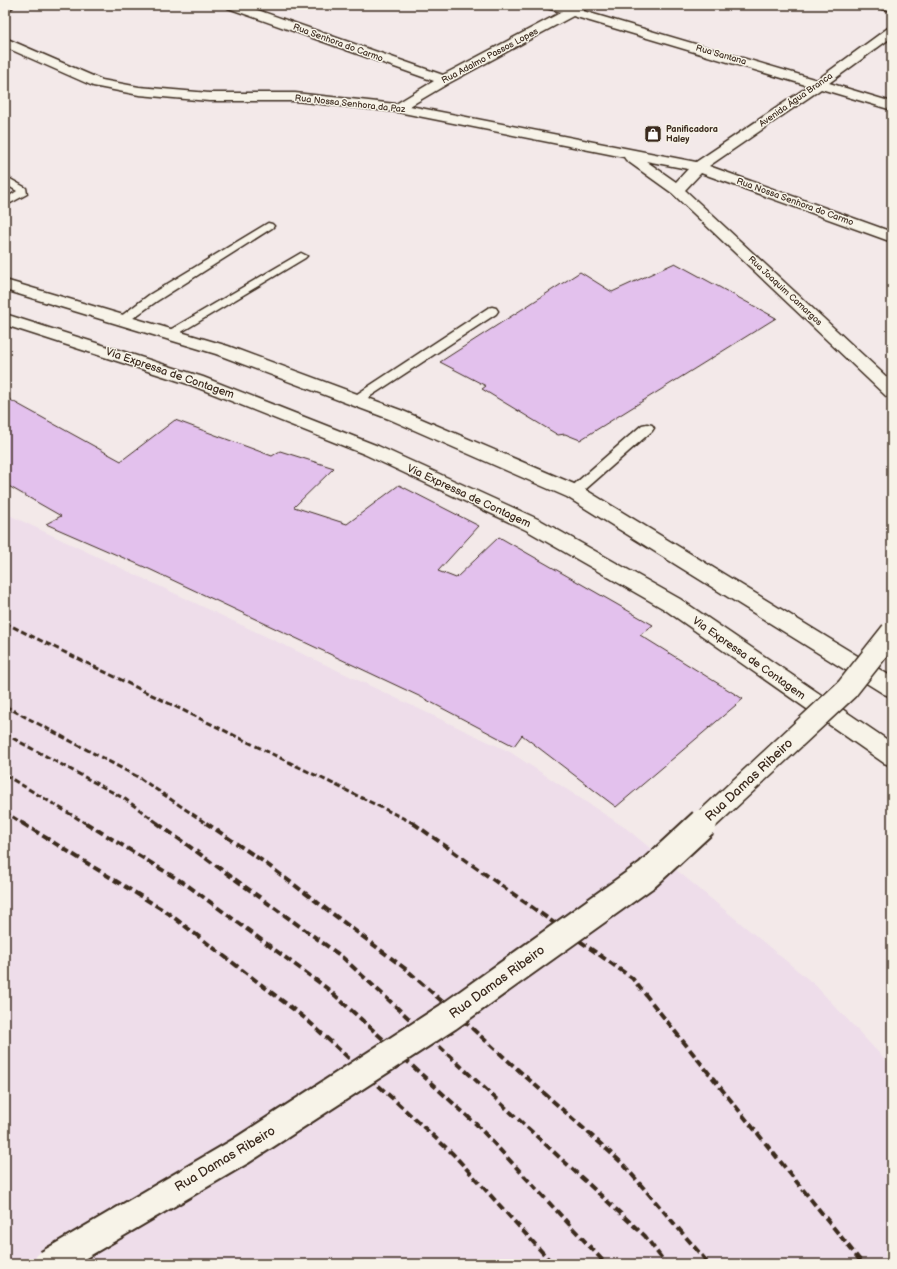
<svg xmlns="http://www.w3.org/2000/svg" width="897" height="1269" font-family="'Balsamiq Sans',sans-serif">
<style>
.built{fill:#eeddea}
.building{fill:#e3c1ed;stroke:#3b2a1e}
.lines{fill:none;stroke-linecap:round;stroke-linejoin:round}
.lane-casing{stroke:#3b2a1e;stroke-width:3}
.street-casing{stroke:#3b2a1e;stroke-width:3}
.highway-casing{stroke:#3b2a1e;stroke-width:3}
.lane{fill:#f7f3e8;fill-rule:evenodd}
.street{fill:#f7f3e8;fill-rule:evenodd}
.highway{fill:#f7f3e8;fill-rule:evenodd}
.rail-far1{stroke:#3b2a1e;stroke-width:3;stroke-dasharray:6 3;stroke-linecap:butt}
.rail{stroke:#3b2a1e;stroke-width:4;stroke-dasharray:8 4;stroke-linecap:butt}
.secondary-bridge-far1-casing{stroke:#3b2a1e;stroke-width:25;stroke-linecap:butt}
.secondary-bridge-casing{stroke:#3b2a1e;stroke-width:32;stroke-linecap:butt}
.secondary-bridge-far1{stroke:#f7f3e8;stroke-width:22}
.secondary-bridge{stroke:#f7f3e8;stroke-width:28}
.labels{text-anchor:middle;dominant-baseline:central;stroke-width:3;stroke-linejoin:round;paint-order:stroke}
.far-street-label{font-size:9px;fill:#3b2a1e;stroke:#f7f3e8}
.far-poi-label{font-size:9px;font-weight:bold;fill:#3b2a1e;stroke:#f7f3e8;text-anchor:start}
.street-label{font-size:11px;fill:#3b2a1e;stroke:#f7f3e8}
.near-street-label{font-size:13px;fill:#3b2a1e;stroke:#f7f3e8}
</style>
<rect width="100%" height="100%" fill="#f3e9e9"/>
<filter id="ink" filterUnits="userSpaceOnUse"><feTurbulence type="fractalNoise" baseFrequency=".025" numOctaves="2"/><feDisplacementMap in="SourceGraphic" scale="8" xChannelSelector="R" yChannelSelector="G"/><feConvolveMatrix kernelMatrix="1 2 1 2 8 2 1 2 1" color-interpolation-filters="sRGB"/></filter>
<g filter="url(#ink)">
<!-- built -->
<path class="built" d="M 5,513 L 510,752 L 627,829 L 815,985 L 892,1067 L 892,1264 L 16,1264 L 5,1255 Z"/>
<!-- building -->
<path class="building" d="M 675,263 L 776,318 L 580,440 L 565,434 L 558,435 L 482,389 L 486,386 L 440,362 L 580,272 L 612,292 Z
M 5,397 L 121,461 L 175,420 L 272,456 L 280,451 L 334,468 L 294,507 L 347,524 L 399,485 L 479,526 L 438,571 L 456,578 L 499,537 L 653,625 L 640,635 L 743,699 L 616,807 L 522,735 L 514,746 L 421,697 L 149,569 L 46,524 L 61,516 L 5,484 Z"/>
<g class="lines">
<defs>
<path id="lane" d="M 5,176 L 26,188 L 27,194 L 5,206 L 5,199 L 17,191 L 5,184 Z
M 268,223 L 272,224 L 274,226 L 272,228 L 157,301 L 126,323 L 122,324 L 116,320 L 149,295 Z
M 301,253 L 307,256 L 305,258 L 173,337 L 165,337 L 163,334 Z
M 492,307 L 496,308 L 498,311 L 496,314 L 360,403 L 350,403 L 348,400 L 488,308 Z
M 647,424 L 652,425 L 654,428 L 652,431 L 579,495 L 569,495 L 567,492 L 569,489 L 642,425 Z"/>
<path id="street" d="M 5,5 L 14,5 L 12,8 L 5,10 Z
M 226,5 L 243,5 L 443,75 L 562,12 L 546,8 L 544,5 L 563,5 L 571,7 L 577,5 L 583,5 L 585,8 L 583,11 L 817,80 L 888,28 L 892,27 L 892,37 L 829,83 L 892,102 L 892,110 L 821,89 L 709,166 L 892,232 L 892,242 L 701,173 L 685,190 L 892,382 L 892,397 L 886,396 L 672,193 L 626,160 L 624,157 L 398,112 L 295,101 L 209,101 L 139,95 L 93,86 L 5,47 L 5,38 L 102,80 L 139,87 L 209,93 L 295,93 L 396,104 L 434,81 L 228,8 ZM 573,16 L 809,86 L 696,162 L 410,106 L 449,83 ZM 646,161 L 688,169 L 676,182 Z
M 877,5 L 892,5 L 892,11 L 879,8 Z"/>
<path id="highway" d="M 5,280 L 228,346 L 403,411 L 581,487 L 892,677 L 892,697 L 884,694 L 567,497 L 389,419 L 216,354 L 5,290 Z
M 5,314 L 203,377 L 378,446 L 540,520 L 680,599 L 892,743 L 892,766 L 884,763 L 664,609 L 526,530 L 364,454 L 191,385 L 5,325 Z"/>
</defs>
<!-- lane casing -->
<use href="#lane" class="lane-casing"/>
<!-- street casing -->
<use href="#street" class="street-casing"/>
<!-- highway casing -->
<use href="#highway" class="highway-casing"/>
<!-- lane -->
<use href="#lane" class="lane"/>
<!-- street -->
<use href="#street" class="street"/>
<!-- highway -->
<use href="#highway" class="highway"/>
<!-- rail-far1 -->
<path class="rail-far1" d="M 5,623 L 415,824
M 5,706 L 138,777 L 207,824
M 5,734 L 125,799 L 159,824
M 5,775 L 87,824
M 5,812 L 24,824"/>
<!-- rail -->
<path class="rail" d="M 22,823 L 168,913 L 306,1019 L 453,1154 L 553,1264
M 86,823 L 187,885 L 328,989 L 476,1124 L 606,1264
M 157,823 L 341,956 L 645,1236 L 666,1264
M 206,823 L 264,862 L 407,970 L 622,1163 L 709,1264
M 413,823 L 632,978 L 863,1264"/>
<defs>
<path id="secondary-bridge-far1" d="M 702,824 L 847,689 L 892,632"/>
<path id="secondary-bridge" d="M 48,1264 L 241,1151 L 448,1017 L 648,874 L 703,823"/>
</defs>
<!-- secondary-bridge-far1 casing -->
<use href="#secondary-bridge-far1" class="secondary-bridge-far1-casing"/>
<!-- secondary-bridge casing -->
<use href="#secondary-bridge" class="secondary-bridge-casing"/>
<!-- secondary-bridge-far1 -->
<use href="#secondary-bridge-far1" class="secondary-bridge-far1"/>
<!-- secondary-bridge -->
<use href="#secondary-bridge" class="secondary-bridge"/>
</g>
</g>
<!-- icons -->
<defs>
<symbol id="shop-square" viewBox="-11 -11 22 22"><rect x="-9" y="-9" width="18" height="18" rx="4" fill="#3b2a1e" stroke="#f7f3e8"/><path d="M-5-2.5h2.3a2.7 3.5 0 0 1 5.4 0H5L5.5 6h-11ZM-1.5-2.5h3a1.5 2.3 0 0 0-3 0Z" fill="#fff"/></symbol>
</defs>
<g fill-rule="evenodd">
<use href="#shop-square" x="643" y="124" width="20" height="20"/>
</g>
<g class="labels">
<!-- far-street labels -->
<g class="far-street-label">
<text transform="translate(338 43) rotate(20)">Rua Senhora do Carmo</text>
<text transform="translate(721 55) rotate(16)">Rua Santana</text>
<text transform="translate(490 56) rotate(-28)">Rua Adalmo Passos Lopes</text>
<text transform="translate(796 100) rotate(-35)">Avenida Água Branca</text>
<text transform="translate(350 104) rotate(6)">Rua Nossa Senhora da Paz</text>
<text transform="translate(795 202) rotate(20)">Rua Nossa Senhora do Carmo</text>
<text transform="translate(785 291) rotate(43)">Rua Joaquim Camargos</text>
</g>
<!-- far-poi labels -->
<g class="far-poi-label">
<text x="666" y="129">Panificadora<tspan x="666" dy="10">Haley</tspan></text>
</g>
<!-- street labels -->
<g class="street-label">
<text transform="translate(170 373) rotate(19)">Via Expressa de Contagem</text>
<text transform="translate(469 496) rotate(25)">Via Expressa de Contagem</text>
<text transform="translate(749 658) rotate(35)">Via Expressa de Contagem</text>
</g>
<!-- near-street labels -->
<g class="near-street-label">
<text transform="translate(749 780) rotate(-43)">Rua Damas Ribeiro</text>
<text transform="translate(497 982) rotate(-36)">Rua Damas Ribeiro</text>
<text transform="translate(225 1159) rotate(-31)">Rua Damas Ribeiro</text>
</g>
</g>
<!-- margin -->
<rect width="897" height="1269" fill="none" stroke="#f7f3e8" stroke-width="20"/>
<rect x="10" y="10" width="877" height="1249" fill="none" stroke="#3b2a1e" stroke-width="1.5" filter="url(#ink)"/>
</svg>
